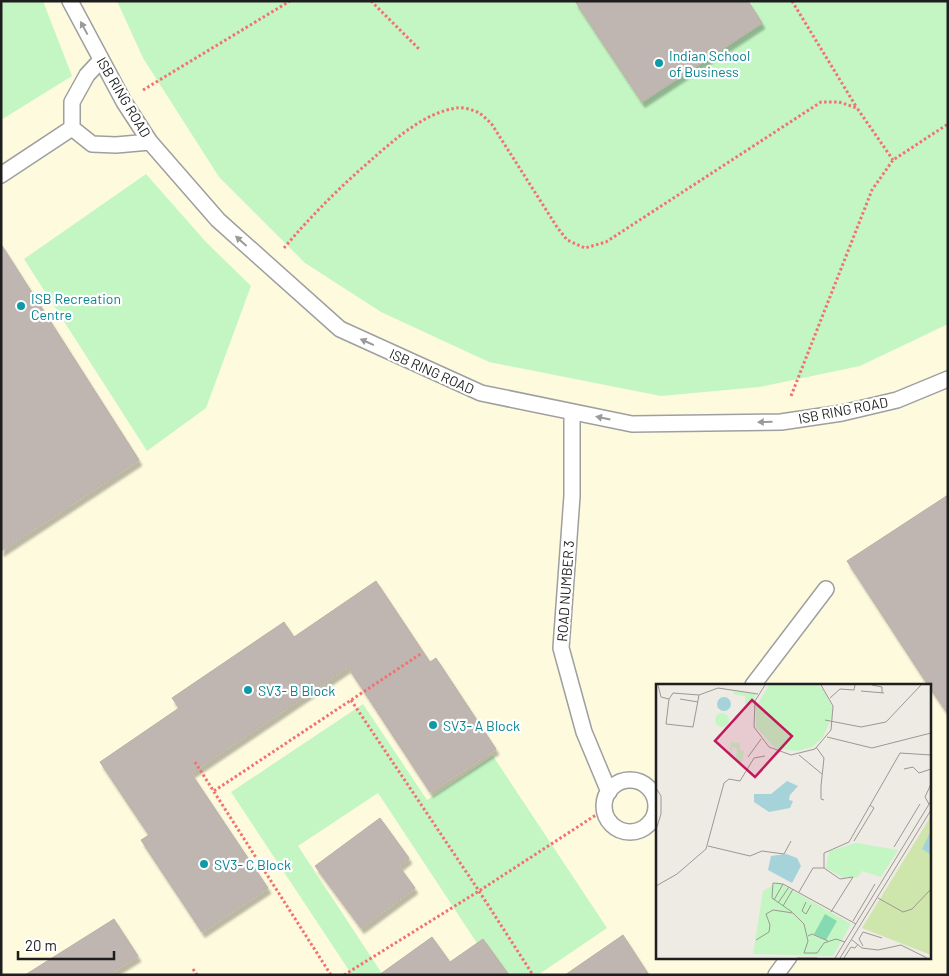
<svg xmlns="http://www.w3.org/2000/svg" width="949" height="976" font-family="Barlow,sans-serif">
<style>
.education{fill:#fdfade;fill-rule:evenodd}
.park{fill:#c4f6c3}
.building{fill:#bfb5b1;stroke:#bfafa7;filter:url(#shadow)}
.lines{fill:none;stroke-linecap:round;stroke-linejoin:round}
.service-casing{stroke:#9f9f9f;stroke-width:18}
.path{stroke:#f37171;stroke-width:3;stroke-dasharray:2.5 2.5;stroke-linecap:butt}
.service{stroke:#fff;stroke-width:15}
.oneway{fill:#9a9a9a}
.culture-dot{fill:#0f9aa8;stroke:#fff;stroke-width:2}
.labels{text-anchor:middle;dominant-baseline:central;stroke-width:4.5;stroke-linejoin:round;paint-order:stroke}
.culture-label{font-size:14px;fill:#0d838f;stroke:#fff;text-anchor:start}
.street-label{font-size:14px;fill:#1e1e1e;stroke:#fff}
.inset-road{fill:none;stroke:#9b9895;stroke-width:1}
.view{fill:#c2185b;fill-opacity:0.15;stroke:#c2185b;stroke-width:2.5}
.inset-edge{fill:none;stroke:#1e1e1e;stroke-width:2.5}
</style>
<defs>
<filter id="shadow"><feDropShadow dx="3" dy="5.5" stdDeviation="1" flood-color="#0004"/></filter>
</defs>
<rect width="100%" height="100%" fill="#eeeae4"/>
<!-- education -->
<path class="education" d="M 1,1 L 948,1 L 948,975 L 1,975 ZM 658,685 L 930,685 L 930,957 L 658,957 Z"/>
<!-- park -->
<path class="park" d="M 1,1 L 43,1 L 72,76 L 1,120 Z
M 117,1 L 948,1 L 948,324 L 860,366 L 759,387 L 661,396 L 489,362 L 381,312 L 305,263 L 219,177 L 143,58 Z
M 146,174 L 206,242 L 251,286 L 206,408 L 147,451 L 24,259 Z
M 363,704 L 427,800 L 493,756 L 607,928 L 538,975 L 498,975 L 378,793 L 298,846 L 383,975 L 352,975 L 231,792 Z"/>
<!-- building -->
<path class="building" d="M 575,1 L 748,1 L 762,23 L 642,102 Z
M 1,244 L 139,460 L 1,551 Z
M 948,495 L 948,714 L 930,688 L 930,685 L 928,685 L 847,561 Z
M 376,581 L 430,662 L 436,658 L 496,749 L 430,792 L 348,667 L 191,773 L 268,888 L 202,932 L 141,840 L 149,835 L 100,762 L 179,708 L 172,698 L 284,622 L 294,637 Z
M 380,818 L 409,858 L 399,866 L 415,888 L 361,928 L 315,866 Z
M 114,919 L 138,956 L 108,975 L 25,975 Z
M 623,935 L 649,975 L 565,975 Z
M 432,937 L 450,962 L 483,939 L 509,975 L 379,975 Z"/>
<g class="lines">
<defs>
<path id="service" d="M 70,1 L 124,102 L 150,142 L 218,220 L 340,329 L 481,393 L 632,424 L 781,422 L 842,413 L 897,400 L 948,379
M 101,60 L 87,75 L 72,102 L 72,128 L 92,144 L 116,145 L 150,142
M 1,175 L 72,128
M 572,412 L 572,496 L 561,648 L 584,732 L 609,792
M 753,685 L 826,589
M604 806a26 26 0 1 1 52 0a26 26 0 1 1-52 0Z
M 776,975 L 789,957"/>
</defs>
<!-- service casing -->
<use href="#service" class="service-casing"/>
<!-- path -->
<path class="path" d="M 371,1 L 420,50
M 792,1 L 857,108
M 143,90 L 290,1
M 284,248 C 310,217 339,188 370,161 C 394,140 425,112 457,108 C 463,107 474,110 479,113 C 483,115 487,120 491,123 L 557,227 L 567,240 L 585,248 L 606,242 L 821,102 L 839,102 L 857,108 L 893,160
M 791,396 L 872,190 L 893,160 L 948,124
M 351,700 L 479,891 L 533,975
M 195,762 L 331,975
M 214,791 L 422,653
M 193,969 L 197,975
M 344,975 L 479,891 L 599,813"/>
<!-- service -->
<use href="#service" class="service"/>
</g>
<!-- one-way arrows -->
<defs><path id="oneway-solid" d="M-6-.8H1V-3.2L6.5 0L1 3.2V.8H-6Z" transform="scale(1.25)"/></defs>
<g class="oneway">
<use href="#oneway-solid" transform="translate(84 28) rotate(-118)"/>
<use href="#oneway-solid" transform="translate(241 241) rotate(-138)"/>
<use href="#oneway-solid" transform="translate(367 342) rotate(-156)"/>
<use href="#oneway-solid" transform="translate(603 418) rotate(-168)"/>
<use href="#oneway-solid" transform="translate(765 422) rotate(179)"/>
</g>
<!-- markers -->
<g class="culture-dot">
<circle cx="659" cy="63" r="5"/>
<circle cx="21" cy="306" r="5"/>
<circle cx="248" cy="690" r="5"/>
<circle cx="433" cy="725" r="5"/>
<circle cx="204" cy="864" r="5"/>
</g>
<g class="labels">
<!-- culture labels -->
<g class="culture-label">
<text x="669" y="55">Indian School<tspan x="669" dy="16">of Business</tspan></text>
<text x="31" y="298">ISB Recreation<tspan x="31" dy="16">Centre</tspan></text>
<text x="258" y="690">SV3- B Block</text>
<text x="443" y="725">SV3- A Block</text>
<text x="214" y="864">SV3- C Block</text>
</g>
<!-- street labels -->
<g class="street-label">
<text transform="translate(124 97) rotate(59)">ISB RING ROAD</text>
<text transform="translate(432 371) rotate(24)">ISB RING ROAD</text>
<text transform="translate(843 410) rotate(-11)">ISB RING ROAD</text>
<text transform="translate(565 591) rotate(-86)">ROAD NUMBER 3</text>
</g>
</g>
<!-- overview -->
<g transform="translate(656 684)">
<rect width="275" height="275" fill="#eeeae4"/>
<path d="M 275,132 L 275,271 L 206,244 Z" fill="#cee6ac"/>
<path d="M 113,1 L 162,1 L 168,6 L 176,23 L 176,32 L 167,53 L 156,63 L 141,67 L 119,64 L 100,43 L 100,23 ZM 78,7 L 100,10 L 96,21 L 89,20 L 89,12 L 77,10 ZM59 36a7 7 0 1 1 14 0a7 7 0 1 1-14 0ZM 75,58 L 84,59 L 84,66 L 88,67 L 86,78 L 80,77 L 81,64 L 76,63 L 73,76 ZM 200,159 L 242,166 L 225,193 L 206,187 L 202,193 L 187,194 L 170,184 L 173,167 ZM 122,198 L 195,240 L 177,272 L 97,270 L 107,207 Z" fill="#c4f6c3"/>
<path d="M 169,230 L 181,237 L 170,256 L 158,250 Z" fill="#86dab1"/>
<path d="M61 20a7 7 0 1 1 14 0a7 7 0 1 1-14 0ZM 131,97 L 142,102 L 134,111 L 133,116 L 137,117 L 134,124 L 113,128 L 98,118 L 98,110 L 115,110 ZM 275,146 L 275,171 L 266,165 ZM 130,170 L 141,174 L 145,182 L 136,199 L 112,186 L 115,172 Z" fill="#a6d3da"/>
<path class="inset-road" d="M 2,1 L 5,13 L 13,15M 109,1 L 99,17 L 98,43 L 113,63 L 135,71 L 159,65 L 175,46 L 177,22 L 165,1M 216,1 L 226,3 L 226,9M 205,7 L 228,9M 43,11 L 37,43 L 10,40 L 13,15 L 17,9 L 43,11 L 62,4 L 102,10M 174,14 L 184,5 L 198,6 L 199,1M 24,15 L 42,18M 169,36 L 205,43 L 230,38 L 265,1M 171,53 L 216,64 L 275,49M 160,63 L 168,74 L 165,102 L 165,115 L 168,116M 143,71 L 166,90M 92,73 L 105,55M 248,85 L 257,83 L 263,89 L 275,85M 0,104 L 5,112 L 5,130 L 0,146M 273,120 L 269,113 L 275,100M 198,157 L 218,124 L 214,121M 52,162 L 94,172 L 106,167 L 128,170 L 135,157M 238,163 L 264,120M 168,184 L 168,169 L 193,158 L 244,69 L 275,71M 0,202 L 21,190 L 50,165 L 68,99 L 73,95 L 84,97 L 98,74 L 109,72M 143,208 L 157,184 L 168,184 L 184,195 L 197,193 L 175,228M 222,214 L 247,228 L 256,225 L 275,205M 118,216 L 127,200M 150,218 L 146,227 L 150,230 L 155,221M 122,219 L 133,203M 127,222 L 137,205M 136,228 L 116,214 L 117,199 L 127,200 L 200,240M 197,237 L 219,200M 152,252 L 156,250 L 172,257M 100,256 L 113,248 L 114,241 L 110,230 L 117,226 L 137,229 L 148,240 L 152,257 L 148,269 L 161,269 L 168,259 L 180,255 L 189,258M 196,256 L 206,264 L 222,266 L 245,261 L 271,274M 207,262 L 203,255 L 207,248 L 226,254M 141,274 L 161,274M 179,274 L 275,117M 184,274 L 275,126M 188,274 L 195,263 L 199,264 L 202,260"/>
<path class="view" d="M 96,16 L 136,52 L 99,93 L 59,57 Z"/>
<rect width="275" height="275" class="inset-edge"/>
</g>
<!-- border -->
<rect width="949" height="976" fill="none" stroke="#1e1e1e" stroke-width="5"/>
<!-- scale -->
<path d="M18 951v8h96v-8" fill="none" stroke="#1e1e1e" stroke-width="2.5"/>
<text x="25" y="951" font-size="15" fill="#1e1e1e" stroke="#ffffff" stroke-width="4" paint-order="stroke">20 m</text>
</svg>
